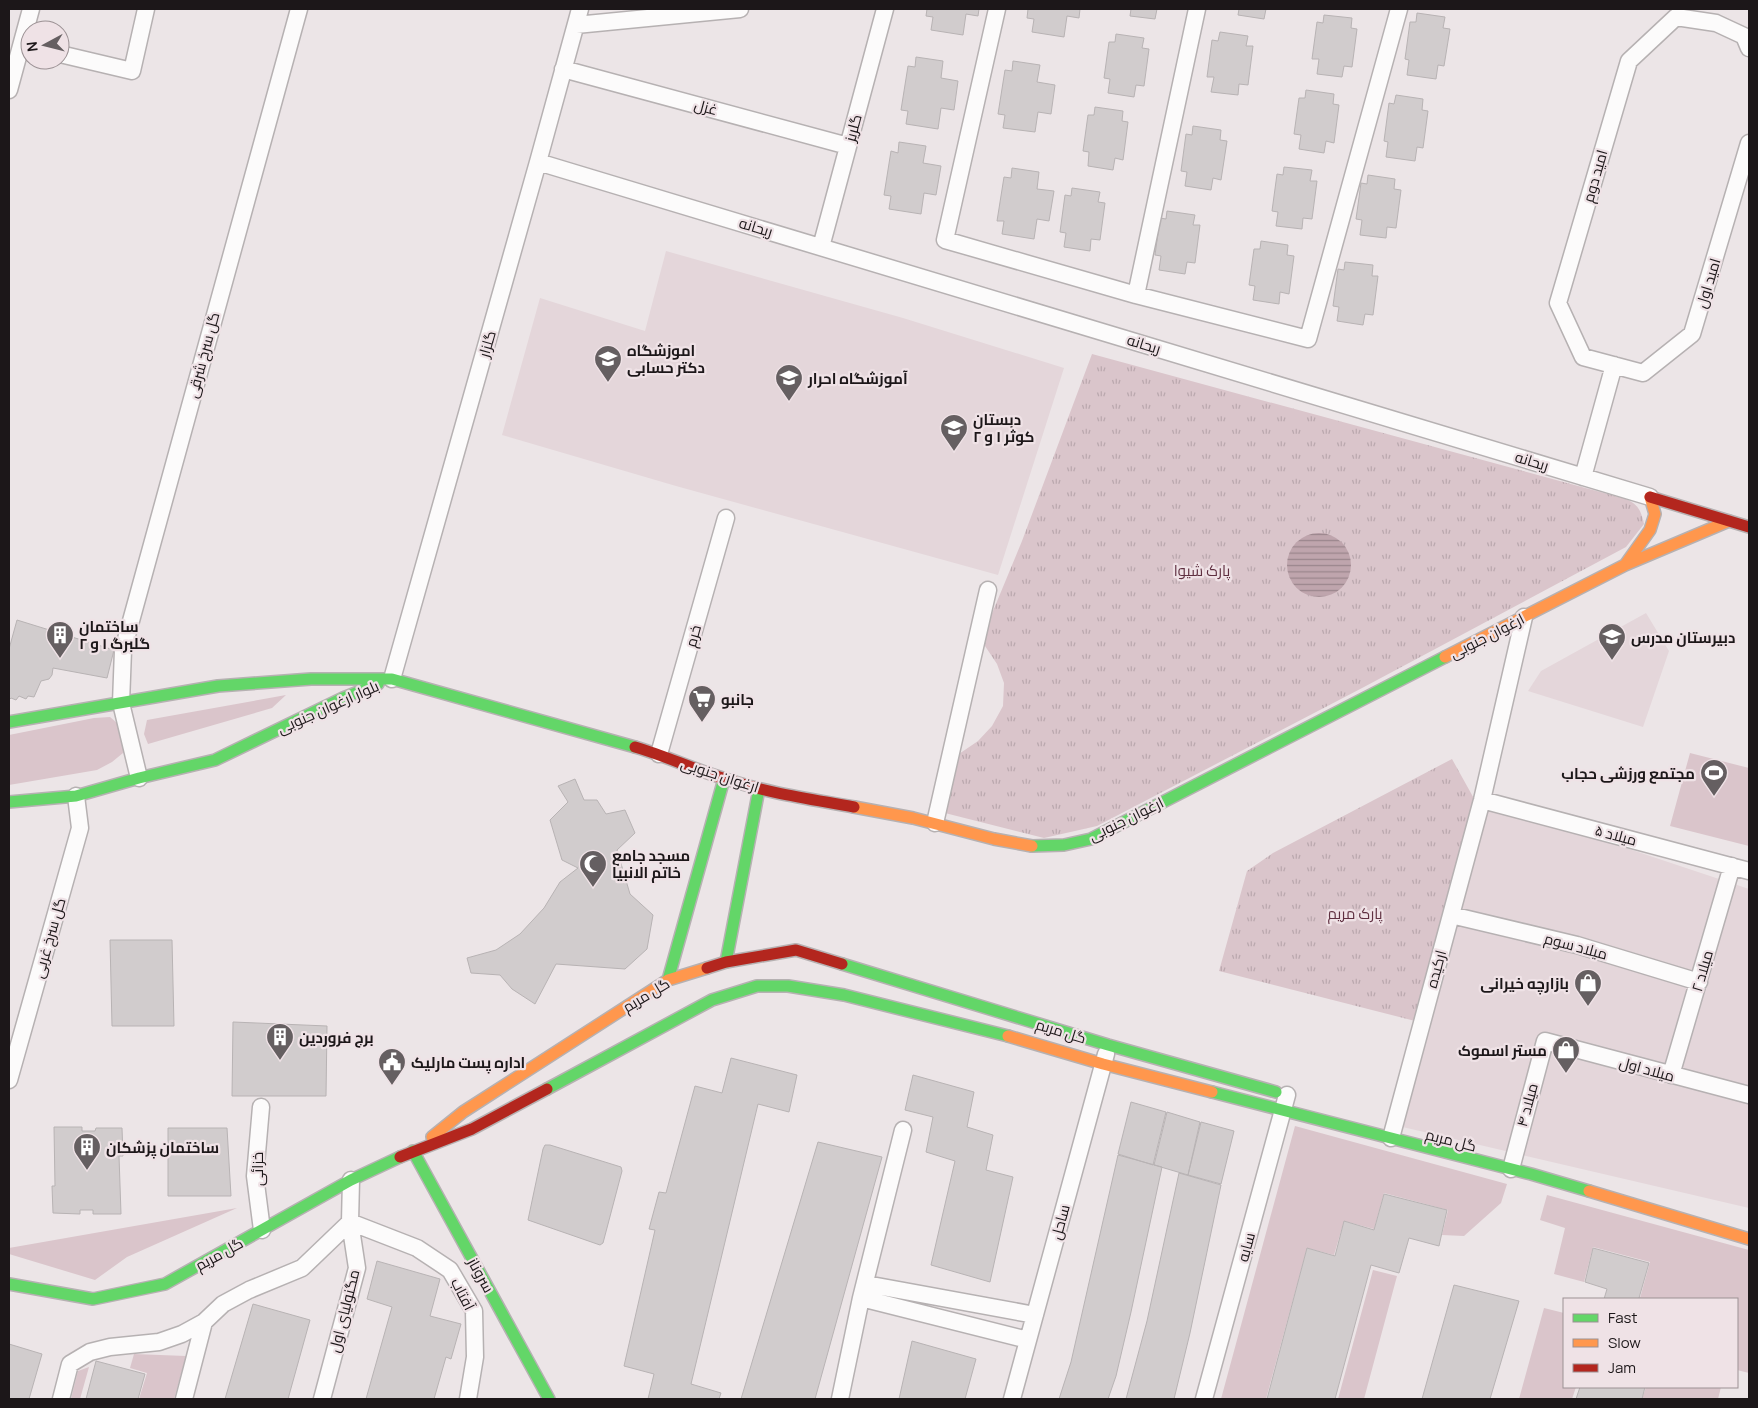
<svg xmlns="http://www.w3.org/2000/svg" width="1758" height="1408" font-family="Manrope,Cairo,sans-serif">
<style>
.built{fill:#e4d6da}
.grass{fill:#dac5cb}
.park{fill:url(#park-tufts)}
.water{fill:url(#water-rules)}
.building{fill:#d1cccd;stroke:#b8b3b4}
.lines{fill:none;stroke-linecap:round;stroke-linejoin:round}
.street-casing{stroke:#b6b1b2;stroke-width:19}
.fast-casing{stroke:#b6b1b2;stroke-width:14}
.slow-casing{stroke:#b6b1b2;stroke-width:14}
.jam-casing{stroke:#b6b1b2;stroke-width:14}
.street{stroke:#fcfbfb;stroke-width:16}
.fast{stroke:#63d668;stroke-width:11}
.slow{stroke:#ff974d;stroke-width:11}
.jam{stroke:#b3261e;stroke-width:11}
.labels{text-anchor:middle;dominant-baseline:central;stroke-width:4.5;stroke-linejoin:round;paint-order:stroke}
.street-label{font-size:15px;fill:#1c1719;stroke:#efe2e6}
.poi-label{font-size:15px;font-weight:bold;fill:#1c1719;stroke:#efe2e6;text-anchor:start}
.park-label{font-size:15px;fill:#5f2f40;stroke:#efe2e6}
</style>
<defs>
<pattern id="park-tufts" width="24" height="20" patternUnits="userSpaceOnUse" patternTransform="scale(1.25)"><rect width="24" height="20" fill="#dac5cb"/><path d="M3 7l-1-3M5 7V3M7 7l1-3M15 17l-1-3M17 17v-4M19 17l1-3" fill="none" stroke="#baa8ae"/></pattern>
<pattern id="water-rules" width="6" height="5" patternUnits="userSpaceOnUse" patternTransform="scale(1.25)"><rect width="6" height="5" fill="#bfa5ad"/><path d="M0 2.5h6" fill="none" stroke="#9a858c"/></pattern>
</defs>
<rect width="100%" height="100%" fill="#ece5e7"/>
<!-- built -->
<path class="built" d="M 666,251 L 903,318 L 1064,368 L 998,575 L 676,486 L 502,435 L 540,298 L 645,331 Z
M 1646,613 L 1669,651 L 1643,727 L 1528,691 L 1541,671 Z
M 1482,800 L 1749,889 L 1749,1208 L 1394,1125 Z"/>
<!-- grass -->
<path class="grass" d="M 286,695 L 272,708 L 148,744 L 144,734 L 147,720 Z
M 110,717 C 124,728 125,735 123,753 L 112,762 L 97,770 L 9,785 L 9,735 L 94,718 Z
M 1690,753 L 1749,768 L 1749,846 L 1670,826 Z
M 1295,1126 L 1507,1184 L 1501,1203 L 1464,1236 L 1442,1235 L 1448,1210 L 1384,1193 L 1374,1229 L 1344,1221 L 1334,1255 L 1307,1248 L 1266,1399 L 1221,1399 Z
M 1547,1195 L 1749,1250 L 1749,1373 L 1737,1370 L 1737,1299 L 1645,1299 L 1640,1298 L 1650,1262 L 1593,1247 L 1584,1282 L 1554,1274 L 1565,1228 L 1540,1220 Z
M 237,1208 L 127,1257 L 95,1280 L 9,1254 L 9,1248 Z
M 1373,1270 L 1397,1276 L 1364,1399 L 1338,1399 Z
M 1544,1308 L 1564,1313 L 1564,1387 L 1576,1387 L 1572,1399 L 1519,1399 Z
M 134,1354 L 186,1356 L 174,1399 L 139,1399 L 147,1373 L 130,1368 Z
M 89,1367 L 80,1399 L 71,1399 L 78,1371 Z
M 1646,1387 L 1721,1387 L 1718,1399 L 1642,1399 Z"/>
<!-- park -->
<path class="park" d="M 1092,354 L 1626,499 C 1639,505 1641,511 1644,524 L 1626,547 L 1364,687 L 1097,826 L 1044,838 L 937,811 L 956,756 L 978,741 L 992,726 L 1003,706 L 1004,683 L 997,664 L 981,640 L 1022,541 Z
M 1452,759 L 1477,804 L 1419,1022 L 1219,971 L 1247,871 L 1273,853 Z"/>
<!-- water -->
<path class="water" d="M1287 565a32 32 0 1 1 64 0a32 32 0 1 1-64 0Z"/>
<!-- building -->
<path class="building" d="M 927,9 L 979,9 L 978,16 L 966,14 L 963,35 L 931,30 L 933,17 L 926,16 Z
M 1028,9 L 1080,9 L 1079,18 L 1067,16 L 1064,37 L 1032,32 L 1034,19 L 1027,18 Z
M 1131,9 L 1157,9 L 1155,19 L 1130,16 Z
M 1239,9 L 1266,9 L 1264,19 L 1238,15 Z
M 1417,13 L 1445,17 L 1443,28 L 1450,29 L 1444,66 L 1438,65 L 1436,79 L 1407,75 L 1409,60 L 1405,59 L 1410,22 L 1416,22 Z
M 1324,15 L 1352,18 L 1351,28 L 1357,29 L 1352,67 L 1344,66 L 1342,77 L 1317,74 L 1319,59 L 1312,59 L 1317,22 L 1323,23 Z
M 1220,32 L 1248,36 L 1246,46 L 1253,46 L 1248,85 L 1239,84 L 1238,95 L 1211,92 L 1214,77 L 1207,77 L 1212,40 L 1218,41 Z
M 1116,34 L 1144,38 L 1142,48 L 1149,49 L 1144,86 L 1136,85 L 1134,97 L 1108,93 L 1110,79 L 1104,78 L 1109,42 L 1115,42 Z
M 916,57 L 943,61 L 941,78 L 958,81 L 954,110 L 941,108 L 938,129 L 906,124 L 908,111 L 901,110 L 908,66 L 915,67 Z
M 1013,61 L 1040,65 L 1037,82 L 1055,85 L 1051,114 L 1038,112 L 1035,132 L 1003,128 L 1005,115 L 998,114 L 1005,70 L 1012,71 Z
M 1306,90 L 1334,94 L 1333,104 L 1339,105 L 1334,143 L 1326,141 L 1324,153 L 1299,149 L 1301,135 L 1294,134 L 1299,98 L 1305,98 Z
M 1396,95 L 1423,99 L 1422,110 L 1428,111 L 1423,148 L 1417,147 L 1415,161 L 1386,157 L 1388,142 L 1384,141 L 1389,103 L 1394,104 Z
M 1095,107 L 1123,111 L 1122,121 L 1128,122 L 1123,160 L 1115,158 L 1113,170 L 1088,166 L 1089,152 L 1083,151 L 1088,115 L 1094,115 Z
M 1193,126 L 1221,130 L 1220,140 L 1227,141 L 1221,180 L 1213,178 L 1211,190 L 1185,186 L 1187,172 L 1181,171 L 1186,134 L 1192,135 Z
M 899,142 L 926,146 L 923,163 L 941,166 L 936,195 L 924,193 L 921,214 L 889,209 L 891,196 L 884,195 L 891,151 L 898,153 Z
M 1284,167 L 1312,170 L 1310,181 L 1317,181 L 1312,219 L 1303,218 L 1302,229 L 1276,226 L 1278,212 L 1272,211 L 1277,174 L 1283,175 Z
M 1012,168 L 1039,172 L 1037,189 L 1054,191 L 1049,221 L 1037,219 L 1034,239 L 1002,234 L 1004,221 L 997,221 L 1004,177 L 1011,178 Z
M 1368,175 L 1395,179 L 1394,189 L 1401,190 L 1396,228 L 1387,227 L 1386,238 L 1360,235 L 1362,220 L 1356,219 L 1361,183 L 1367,184 Z
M 1072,188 L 1100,192 L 1098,202 L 1105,203 L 1100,240 L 1091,239 L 1090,251 L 1064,247 L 1066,233 L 1060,232 L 1065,195 L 1071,196 Z
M 1167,211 L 1195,215 L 1193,225 L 1200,225 L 1195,263 L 1187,262 L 1185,274 L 1159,270 L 1161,256 L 1155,255 L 1160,218 L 1166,219 Z
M 1261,241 L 1288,245 L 1287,255 L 1294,256 L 1289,294 L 1280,292 L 1279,304 L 1253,300 L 1255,286 L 1249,285 L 1254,249 L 1260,249 Z
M 1345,262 L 1373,265 L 1372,276 L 1378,276 L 1373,315 L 1365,314 L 1363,325 L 1337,321 L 1339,307 L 1333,306 L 1338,269 L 1344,270 Z
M 17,620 L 114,650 L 107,678 L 53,668 L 52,675 L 49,679 L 41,681 L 34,697 L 28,696 L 26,699 L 19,696 L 16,700 L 11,698 L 9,700 L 9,649 Z
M 575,779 L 584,800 L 597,800 L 606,814 L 625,810 L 635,833 L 617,850 L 630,894 L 653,915 L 647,949 L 625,969 L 556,964 L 535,1004 L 512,989 L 500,975 L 471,973 L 467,958 L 496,950 L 520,934 L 544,908 L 560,882 L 578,868 L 562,860 L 550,820 L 568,802 L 558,786 Z
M 110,940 L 172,940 L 174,1026 L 112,1026 Z
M 233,1022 L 327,1026 L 326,1096 L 232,1096 Z
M 731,1058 L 797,1075 L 789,1112 L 758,1104 L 691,1384 L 721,1393 L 719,1399 L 648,1399 L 654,1374 L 624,1366 L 655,1230 L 649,1229 L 659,1192 L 666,1193 L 695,1086 L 722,1093 Z
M 913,1075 L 974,1092 L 967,1127 L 993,1135 L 986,1170 L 1013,1177 L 990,1282 L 931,1265 L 955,1161 L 926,1152 L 933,1117 L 905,1110 Z
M 1131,1102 L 1166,1112 L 1153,1165 L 1118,1154 Z
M 1167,1112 L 1200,1122 L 1188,1175 L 1154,1165 Z
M 1201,1122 L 1234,1131 L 1221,1184 L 1188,1175 Z
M 54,1127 L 82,1127 L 82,1131 L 95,1131 L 96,1128 L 122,1128 L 123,1156 L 119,1156 L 121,1214 L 93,1214 L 93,1210 L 80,1210 L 80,1214 L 53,1213 L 52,1186 L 55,1186 Z
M 168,1128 L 227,1128 L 231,1196 L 168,1196 Z
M 818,1142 L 882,1157 L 815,1399 L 741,1399 Z
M 545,1145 L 550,1145 L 621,1167 L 622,1171 L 603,1243 L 600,1245 L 528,1220 L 543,1149 Z
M 1118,1155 L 1162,1167 L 1131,1312 L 1116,1376 L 1108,1399 L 1059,1399 L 1071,1362 Z
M 1179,1173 L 1221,1185 L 1190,1333 L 1174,1399 L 1126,1399 L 1147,1321 Z
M 1384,1194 L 1447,1210 L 1439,1246 L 1409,1238 L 1399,1273 L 1371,1265 L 1335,1399 L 1267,1399 L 1307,1248 L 1335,1256 L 1344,1221 L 1374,1230 Z
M 1593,1248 L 1649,1263 L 1639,1298 L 1643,1299 L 1604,1299 L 1607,1289 L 1585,1282 Z
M 377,1261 L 440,1279 L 430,1316 L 461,1324 L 451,1359 L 446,1357 L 434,1399 L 366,1399 L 392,1307 L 367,1299 Z
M 1454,1285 L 1519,1301 L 1490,1399 L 1422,1399 Z
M 253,1304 L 310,1320 L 288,1399 L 225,1399 Z
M 912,1341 L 976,1359 L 965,1399 L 899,1399 Z
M 9,1344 L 42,1354 L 29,1399 L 9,1399 Z
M 96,1361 L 145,1374 L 138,1399 L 86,1399 Z
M 1580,1387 L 1645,1387 L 1642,1399 L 1576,1399 Z"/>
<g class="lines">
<defs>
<path id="street" d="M 997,9 L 945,240 L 1136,295 L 1308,339 L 1399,9
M 576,25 L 740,9
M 1749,48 L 1744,36 L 1716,23 L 1676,17 L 1629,61 L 1558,303 L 1583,357 L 1643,373 L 1692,334 L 1749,143
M 60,54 L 132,71 L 146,9
M 563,69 L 848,146
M 9,90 L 31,9
M 538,162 L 1650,497
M 821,247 L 885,9
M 1136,295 L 1197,9
M 1583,477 L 1614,365
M 392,679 L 538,162 L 580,9
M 659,754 L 726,518
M 139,778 L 121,703 L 123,650 L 299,9
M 1482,800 L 1749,871
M 935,823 L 988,590
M 1451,915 L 1577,945 L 1699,982
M 1671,1075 L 1732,866
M 9,1080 L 80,828 L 76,796
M 261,1107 L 255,1176 L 262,1230
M 1391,1138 L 1482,800 L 1524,617
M 1511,1169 L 1545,1041 L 1749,1095
M 350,1222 L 417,1248 L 450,1270 L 474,1311 L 475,1357 L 468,1399
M 866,1284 L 1035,1315
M 861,1298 L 1028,1340
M 61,1399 L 70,1364 L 90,1352 L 110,1347 L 159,1342 L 182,1334 L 204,1322 L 223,1304 L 249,1290 L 302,1268 L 350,1222
M 184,1399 L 204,1322
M 322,1399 L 357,1268 L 350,1222 L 351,1180
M 840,1399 L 861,1298 L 903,1130
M 1012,1399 L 1106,1054
M 1204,1399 L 1287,1095"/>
<path id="fast" d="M 9,722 L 218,686 L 311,679 L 392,679 L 635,747
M 9,802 L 76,796 L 139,778 L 215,760 L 343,698 L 378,684
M 1032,846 L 1064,845 L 1091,839 L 1445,657
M 726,962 L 759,789
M 842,964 L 1108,1045 L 1276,1092
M 668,980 L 724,779
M 547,1089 L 712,1000 L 757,986 L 788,986 L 844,995 L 1008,1036
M 1212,1092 L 1531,1174 L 1589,1191
M 413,1151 L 549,1399
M 9,1284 L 93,1299 L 165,1284 L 351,1180 L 400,1157"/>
<path id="slow" d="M 1625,565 L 1650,530 L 1655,514 L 1650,497
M 1445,657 L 1625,565 L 1729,521
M 854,807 L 913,818 L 994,839 L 1032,846
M 1008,1036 L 1103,1064 L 1212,1092
M 432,1137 L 463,1112 L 668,980 L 707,968
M 1589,1191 L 1749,1239"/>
<path id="jam" d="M 1650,497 L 1749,527
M 635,747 C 666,756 695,770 726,779 C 767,793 811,799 854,807
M 707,968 L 726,962 L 796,950 L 842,964
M 400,1157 L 472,1129 L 547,1089"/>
</defs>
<!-- street casing -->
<use href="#street" class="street-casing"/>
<!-- fast casing -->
<use href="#fast" class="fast-casing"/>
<!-- slow casing -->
<use href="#slow" class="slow-casing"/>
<!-- jam casing -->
<use href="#jam" class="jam-casing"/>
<!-- street -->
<use href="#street" class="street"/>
<!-- fast -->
<use href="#fast" class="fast"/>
<!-- slow -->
<use href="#slow" class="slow"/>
<!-- jam -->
<use href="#jam" class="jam"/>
</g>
<!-- icons -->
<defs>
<symbol id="school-pin" viewBox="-11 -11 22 30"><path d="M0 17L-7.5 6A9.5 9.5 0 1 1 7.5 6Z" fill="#655f61" stroke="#efe2e6"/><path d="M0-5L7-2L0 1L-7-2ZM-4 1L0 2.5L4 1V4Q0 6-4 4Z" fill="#fff"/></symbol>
<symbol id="building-pin" viewBox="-11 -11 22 30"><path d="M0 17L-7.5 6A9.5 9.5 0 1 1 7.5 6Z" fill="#655f61" stroke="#efe2e6"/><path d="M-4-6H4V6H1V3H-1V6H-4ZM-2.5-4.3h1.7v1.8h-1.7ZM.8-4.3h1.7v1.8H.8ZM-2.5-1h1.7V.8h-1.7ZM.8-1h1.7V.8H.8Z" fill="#fff"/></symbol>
<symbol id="supermarket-pin" viewBox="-11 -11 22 30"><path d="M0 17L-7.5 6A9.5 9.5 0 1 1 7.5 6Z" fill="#655f61" stroke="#efe2e6"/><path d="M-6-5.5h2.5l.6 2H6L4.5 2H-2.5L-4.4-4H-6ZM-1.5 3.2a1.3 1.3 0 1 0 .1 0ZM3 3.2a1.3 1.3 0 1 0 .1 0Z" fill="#fff"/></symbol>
<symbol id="stadium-pin" viewBox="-11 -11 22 30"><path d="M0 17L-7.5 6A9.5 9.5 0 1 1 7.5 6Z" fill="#655f61" stroke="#efe2e6"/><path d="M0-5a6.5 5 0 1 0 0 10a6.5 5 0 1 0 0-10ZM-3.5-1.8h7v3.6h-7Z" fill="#fff"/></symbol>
<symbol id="mosque-pin" viewBox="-11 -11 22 30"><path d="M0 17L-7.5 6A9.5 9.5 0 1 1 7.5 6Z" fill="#655f61" stroke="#efe2e6"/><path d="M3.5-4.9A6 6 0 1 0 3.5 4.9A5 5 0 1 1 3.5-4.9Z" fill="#fff"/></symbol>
<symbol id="shop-pin" viewBox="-11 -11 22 30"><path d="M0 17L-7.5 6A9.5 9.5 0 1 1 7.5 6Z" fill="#655f61" stroke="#efe2e6"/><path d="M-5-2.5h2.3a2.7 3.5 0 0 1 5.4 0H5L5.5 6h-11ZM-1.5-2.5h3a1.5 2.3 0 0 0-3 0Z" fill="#fff"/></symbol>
<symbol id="civic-pin" viewBox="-11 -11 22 30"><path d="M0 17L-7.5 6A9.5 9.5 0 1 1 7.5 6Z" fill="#655f61" stroke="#efe2e6"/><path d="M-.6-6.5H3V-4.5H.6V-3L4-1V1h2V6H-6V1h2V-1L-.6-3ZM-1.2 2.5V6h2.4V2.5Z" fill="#fff"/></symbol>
</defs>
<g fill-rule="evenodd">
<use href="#school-pin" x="592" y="343" width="32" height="43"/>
<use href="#school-pin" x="773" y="362" width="32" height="43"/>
<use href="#school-pin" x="938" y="412" width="32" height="43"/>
<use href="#building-pin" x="44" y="619" width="32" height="43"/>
<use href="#school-pin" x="1596" y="621" width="32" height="43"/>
<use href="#supermarket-pin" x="686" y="683" width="32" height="43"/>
<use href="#stadium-pin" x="1698" y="757" width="32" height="43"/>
<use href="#mosque-pin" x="577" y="848" width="32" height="43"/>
<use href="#shop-pin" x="1572" y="967" width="32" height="43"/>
<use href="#building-pin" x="264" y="1021" width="32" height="43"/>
<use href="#shop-pin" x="1550" y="1034" width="32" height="43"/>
<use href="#civic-pin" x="376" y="1046" width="32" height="43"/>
<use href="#building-pin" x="71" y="1131" width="32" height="43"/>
</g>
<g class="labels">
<!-- street labels -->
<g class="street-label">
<text transform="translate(706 107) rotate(15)">غزل</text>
<text transform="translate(853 128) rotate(-75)">گلریز</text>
<text transform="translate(1595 176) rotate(-74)">امید دوم</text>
<text transform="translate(756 227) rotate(17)">ریحانه</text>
<text transform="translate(1708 283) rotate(-73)">امید اول</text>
<text transform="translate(487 344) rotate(-74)">گلزار</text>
<text transform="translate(1144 344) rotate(17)">ریحانه</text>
<text transform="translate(203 355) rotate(-75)">گل سرخ شرقی</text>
<text transform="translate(1532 461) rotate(17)">ریحانه</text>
<text transform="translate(693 636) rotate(-74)">خرم</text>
<text transform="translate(1487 636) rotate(-27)">ارغوان جنوبی</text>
<text transform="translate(328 707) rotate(-24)">بلوار ارغوان جنوبی</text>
<text transform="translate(720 775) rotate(18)">ارغوان جنوبی</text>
<text transform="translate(1126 819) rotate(-26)">ارغوان جنوبی</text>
<text transform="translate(1616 835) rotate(15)">میلاد ۵</text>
<text transform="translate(49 938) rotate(-74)">گل سرخ غربی</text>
<text transform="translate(1576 946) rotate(15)">میلاد سوم</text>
<text transform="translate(1436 969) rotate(-75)">ارکیده</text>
<text transform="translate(1702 971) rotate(-74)">میلاد ۲</text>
<text transform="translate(646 995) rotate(-31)">گل مریم</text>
<text transform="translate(1061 1031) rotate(17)">گل مریم</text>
<text transform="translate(1647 1069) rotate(15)">میلاد اول</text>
<text transform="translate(1527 1105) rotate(-75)">میلاد ۴</text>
<text transform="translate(1451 1140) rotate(14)">گل مریم</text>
<text transform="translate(257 1169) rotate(-90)">خزائی</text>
<text transform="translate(1060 1222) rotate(-75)">ساحل</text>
<text transform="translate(1246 1247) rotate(-75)">سایه</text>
<text transform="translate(219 1254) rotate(-29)">گل مریم</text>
<text transform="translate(481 1275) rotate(61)">سروناز</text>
<text transform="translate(463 1294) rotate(63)">آفتاب</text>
<text transform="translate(344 1311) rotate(-76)">مگنولیای اول</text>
</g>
<!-- poi labels -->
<g class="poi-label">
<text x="627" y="350">اموزشگاه<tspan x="627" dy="17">دکتر حسابی</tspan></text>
<text x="808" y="378">آموزشگاه احرار</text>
<text x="973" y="419">دبستان<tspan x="973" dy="17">کوثر ۱ و ۲</tspan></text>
<text x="79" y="626">ساختمان<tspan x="79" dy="17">گلبرگ ۱ و ۲</tspan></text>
<text x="1631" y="637">دبیرستان مدرس</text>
<text x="721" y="699">جانبو</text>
<text x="1695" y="773" text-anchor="end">مجتمع ورزشی حجاب</text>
<text x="612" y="855">مسجد جامع<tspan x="612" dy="17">خاتم الانبیا</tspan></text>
<text x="1569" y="983" text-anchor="end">بازارچه خیرانی</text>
<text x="299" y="1037">برج فروردین</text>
<text x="1547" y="1050" text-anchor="end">مستر اسموک</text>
<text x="411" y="1062">اداره پست مارلیک</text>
<text x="106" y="1147">ساختمان پزشکان</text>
</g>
<!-- park labels -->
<g class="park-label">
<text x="1202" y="570">پارک شیوا</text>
<text x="1355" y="913">پارک مریم</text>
</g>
</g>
<!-- border -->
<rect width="1758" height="1408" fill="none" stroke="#1c1719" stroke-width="20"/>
<!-- legend -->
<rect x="1563" y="1298" width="175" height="90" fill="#efe2e6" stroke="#9b9194"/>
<rect x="1573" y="1314" width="25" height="8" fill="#63d668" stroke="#9b9194"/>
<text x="1608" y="1323" font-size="15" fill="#1c1719">Fast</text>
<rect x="1573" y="1339" width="25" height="8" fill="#ff974d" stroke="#9b9194"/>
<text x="1608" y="1348" font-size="15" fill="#1c1719">Slow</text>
<rect x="1573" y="1364" width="25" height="8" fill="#b3261e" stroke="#9b9194"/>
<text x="1608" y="1373" font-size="15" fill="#1c1719">Jam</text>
<!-- north arrow -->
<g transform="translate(45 45) rotate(263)"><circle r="24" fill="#efe2e6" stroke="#9b9194"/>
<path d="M0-4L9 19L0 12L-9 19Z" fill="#655f61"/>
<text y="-8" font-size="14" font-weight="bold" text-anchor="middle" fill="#1c1719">N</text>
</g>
</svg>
